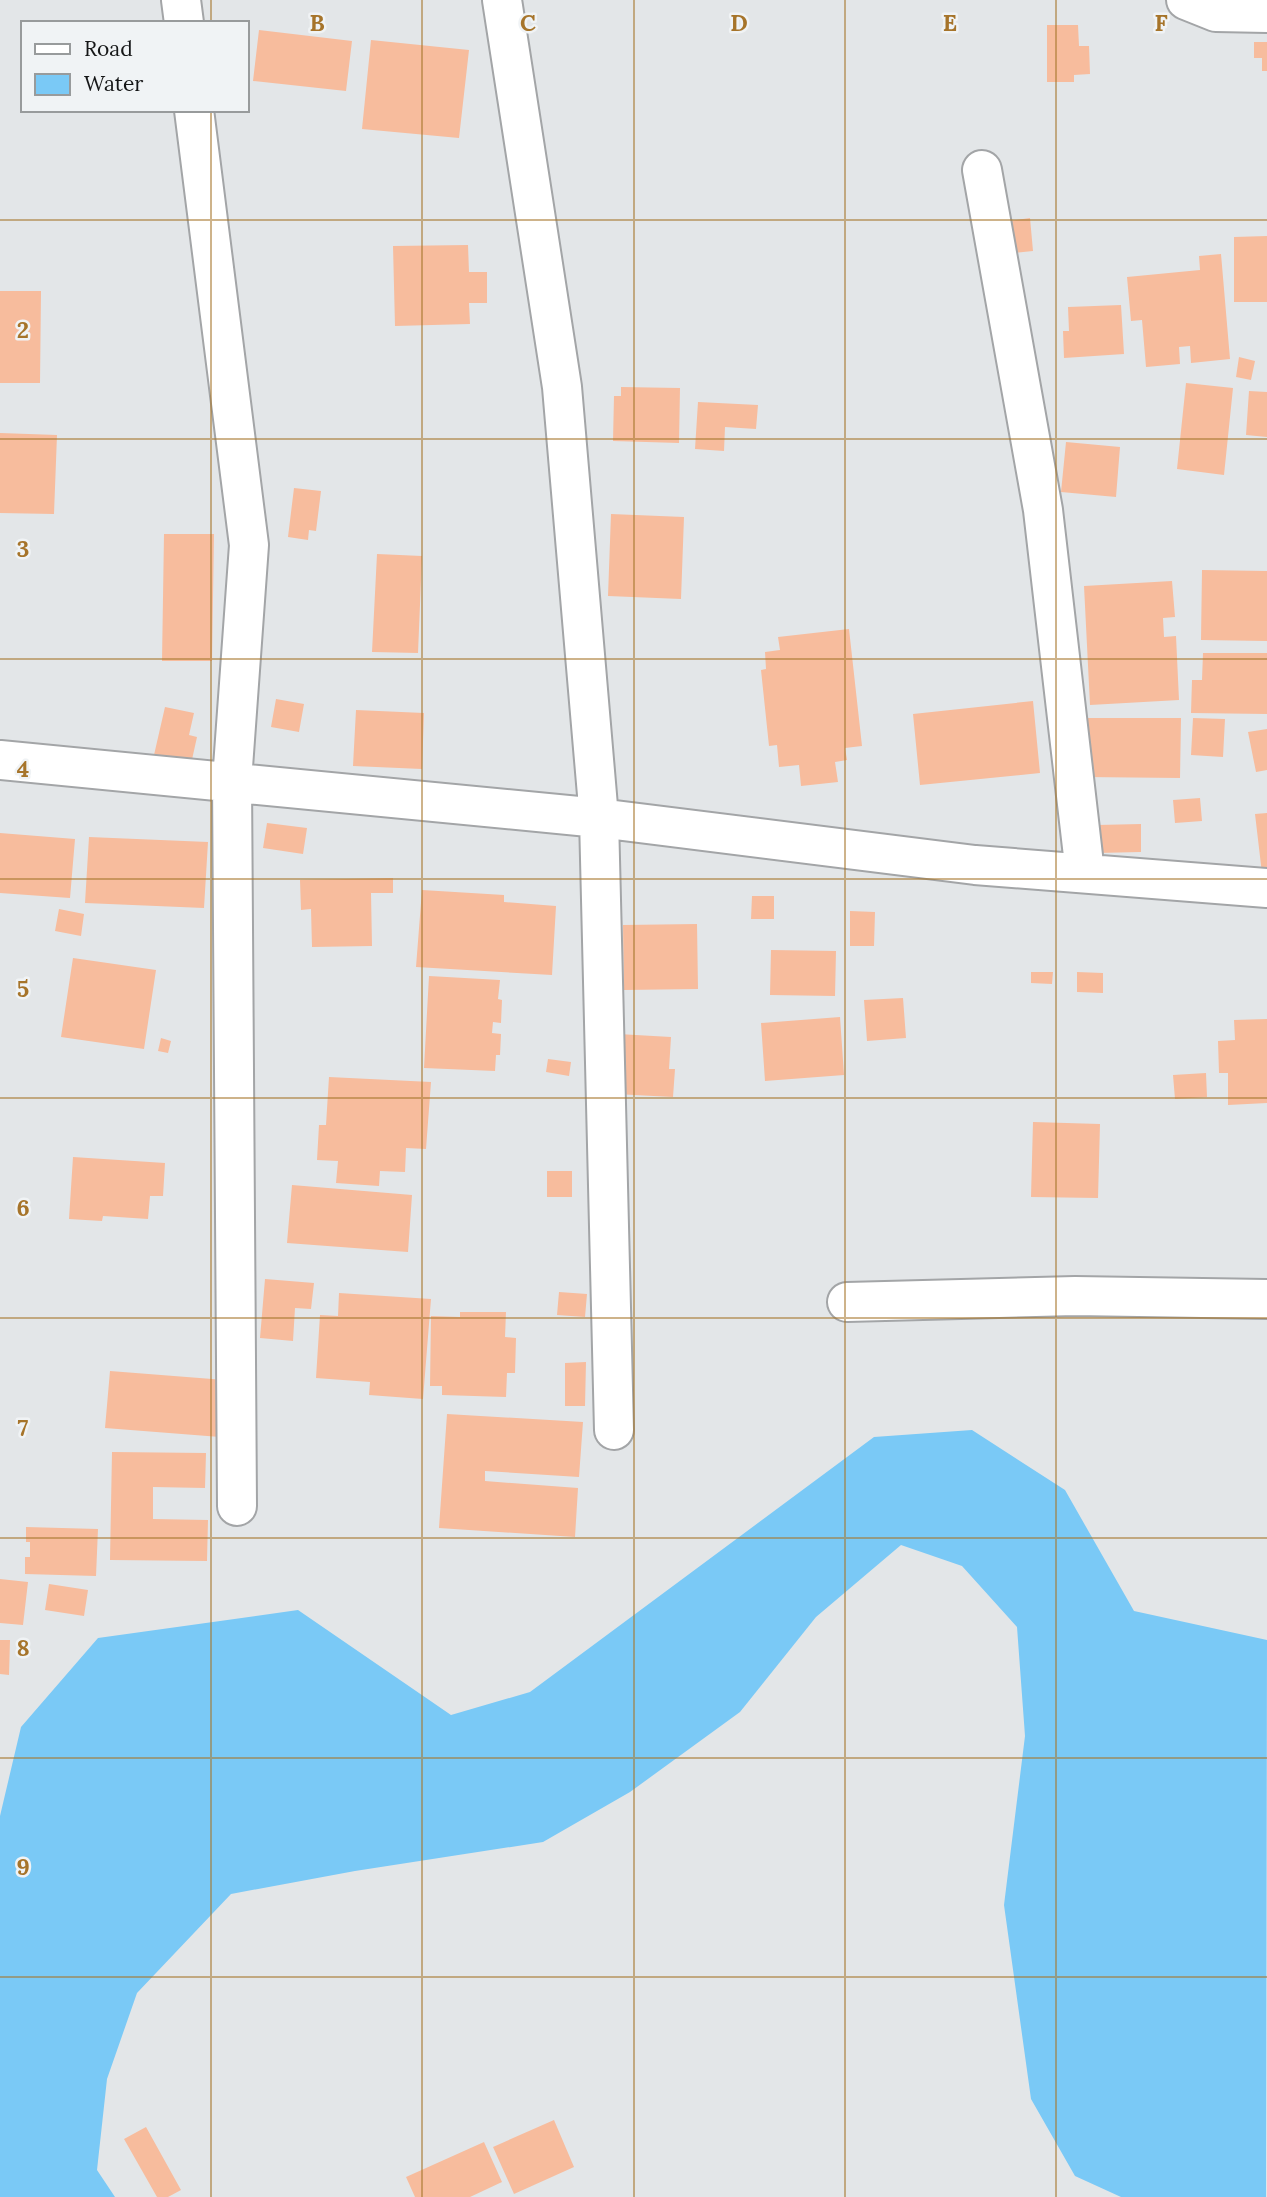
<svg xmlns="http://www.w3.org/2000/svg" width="1267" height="2197" font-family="Lora,serif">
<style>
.water{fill:#7ac9f6}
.building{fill:#f7bc9d}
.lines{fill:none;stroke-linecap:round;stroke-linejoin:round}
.minor-casing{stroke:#a3a5a7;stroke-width:42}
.minor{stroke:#fff;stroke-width:38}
.grid{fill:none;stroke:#a6742a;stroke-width:2;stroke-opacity:0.55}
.grid-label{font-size:23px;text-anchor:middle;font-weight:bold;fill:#a6742a;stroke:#f0f3f5;stroke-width:5;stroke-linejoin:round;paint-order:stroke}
</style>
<rect width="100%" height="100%" fill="#e3e6e8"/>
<!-- water -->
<path class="water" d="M 972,1430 L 1065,1490 L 1134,1611 L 1267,1640 L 1266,2197 L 1121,2197 L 1075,2176 L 1031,2099 L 1004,1905 L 1025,1736 L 1017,1627 L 962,1566 L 901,1545 L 816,1617 L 740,1712 L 630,1792 L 543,1842 L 355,1871 L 231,1894 L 137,1993 L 107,2079 L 97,2170 L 115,2197 L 0,2197 L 0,1816 L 21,1727 L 98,1638 L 298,1610 L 451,1715 L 530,1692 L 874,1437 Z"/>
<!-- building -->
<path class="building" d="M 1047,25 L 1078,25 L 1079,46 L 1089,46 L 1090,74 L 1074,75 L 1074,82 L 1047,82 Z
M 259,30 L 352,41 L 346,91 L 253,81 Z
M 371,40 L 469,50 L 459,138 L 362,129 Z
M 1254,42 L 1267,42 L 1267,71 L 1262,71 L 1262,58 L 1254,58 Z
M 1030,218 L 1033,251 L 1013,253 L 1009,221 Z
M 1267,236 L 1267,302 L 1234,302 L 1234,237 Z
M 468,245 L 469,272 L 487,272 L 487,303 L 469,303 L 470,324 L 395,326 L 393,246 Z
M 1221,254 L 1230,359 L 1191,363 L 1190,346 L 1179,347 L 1180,364 L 1146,367 L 1142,320 L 1131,321 L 1127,277 L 1200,270 L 1199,256 Z
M 0,291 L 41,291 L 40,383 L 0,383 Z
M 1121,305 L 1124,354 L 1064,358 L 1063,331 L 1069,331 L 1068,307 Z
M 1239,357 L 1255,361 L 1251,380 L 1236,377 Z
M 1186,383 L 1233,388 L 1224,475 L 1177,469 Z
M 621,387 L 680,388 L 679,443 L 613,441 L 614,396 L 621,396 Z
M 1249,391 L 1267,392 L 1267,437 L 1246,435 Z
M 698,402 L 758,405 L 756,429 L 725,427 L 724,451 L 695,449 Z
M 0,433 L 57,435 L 54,514 L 0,513 Z
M 1066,442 L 1120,447 L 1116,497 L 1061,492 Z
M 294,488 L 321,491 L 316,531 L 309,530 L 308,540 L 288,537 Z
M 611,514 L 684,517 L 681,599 L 608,596 Z
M 164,534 L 214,534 L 212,661 L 162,661 Z
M 377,554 L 422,556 L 418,653 L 372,652 Z
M 1202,570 L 1267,571 L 1267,641 L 1201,640 Z
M 1172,581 L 1175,617 L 1163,618 L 1164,637 L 1176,636 L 1179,700 L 1090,705 L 1084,586 Z
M 849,629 L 862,746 L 845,748 L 847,760 L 835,762 L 838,782 L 801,786 L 799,765 L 779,767 L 777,745 L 769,746 L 761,670 L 766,669 L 765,652 L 780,650 L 778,637 Z
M 1203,653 L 1267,653 L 1267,714 L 1191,713 L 1192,680 L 1202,680 Z
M 276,699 L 304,704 L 299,732 L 271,727 Z
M 1033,701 L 1040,773 L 920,785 L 913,714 Z
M 165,707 L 194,713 L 189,735 L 197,737 L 191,764 L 154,755 Z
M 356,710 L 424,713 L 422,769 L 353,766 Z
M 1084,718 L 1181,718 L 1180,778 L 1084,777 Z
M 1193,718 L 1225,719 L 1223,757 L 1191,755 Z
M 1267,729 L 1267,770 L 1256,772 L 1248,732 Z
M 1200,798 L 1202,821 L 1175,823 L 1173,800 Z
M 1267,813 L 1267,881 L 1263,882 L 1255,814 Z
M 267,823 L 307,828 L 303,854 L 263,848 Z
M 1141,824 L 1141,852 L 1097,853 L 1097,825 Z
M 0,833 L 75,839 L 70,898 L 0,893 Z
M 89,837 L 208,842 L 204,908 L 85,903 Z
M 393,878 L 393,893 L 371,893 L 372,946 L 312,947 L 311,909 L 301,910 L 300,880 Z
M 422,890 L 504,895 L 504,902 L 556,906 L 552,975 L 416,967 Z
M 752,896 L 774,896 L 774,919 L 751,919 Z
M 59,909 L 84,914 L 81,936 L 55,931 Z
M 850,911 L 875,912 L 874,946 L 850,946 Z
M 697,924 L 698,989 L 624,990 L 623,925 Z
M 771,950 L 836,951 L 835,996 L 770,995 Z
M 73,958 L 156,970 L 144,1049 L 61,1037 Z
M 1031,972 L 1053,972 L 1052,984 L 1031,983 Z
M 1077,972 L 1103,973 L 1103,993 L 1077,992 Z
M 429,976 L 500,980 L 498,999 L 502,1000 L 501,1023 L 493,1022 L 492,1033 L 501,1034 L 500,1055 L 496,1055 L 495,1071 L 424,1068 Z
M 903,998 L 906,1038 L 867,1041 L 864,1000 Z
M 840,1017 L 844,1075 L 765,1081 L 761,1023 Z
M 1267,1019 L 1267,1103 L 1228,1105 L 1228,1073 L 1219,1073 L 1218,1041 L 1235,1040 L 1234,1020 Z
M 618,1034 L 671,1037 L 669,1069 L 675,1069 L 673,1097 L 615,1094 Z
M 161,1038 L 171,1041 L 168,1053 L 158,1051 Z
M 548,1059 L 571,1062 L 569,1076 L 546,1072 Z
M 1206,1073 L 1207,1097 L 1175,1099 L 1173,1075 Z
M 329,1077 L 431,1082 L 426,1149 L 406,1148 L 405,1172 L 380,1171 L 379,1186 L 336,1183 L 338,1161 L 317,1160 L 319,1125 L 326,1125 Z
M 1033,1122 L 1100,1124 L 1098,1198 L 1031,1197 Z
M 73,1157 L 165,1163 L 163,1196 L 150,1196 L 148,1219 L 103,1216 L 102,1221 L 69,1219 Z
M 547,1171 L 572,1171 L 572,1197 L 547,1197 Z
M 292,1185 L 412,1195 L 408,1252 L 287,1243 Z
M 265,1279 L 314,1283 L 311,1309 L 295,1308 L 293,1341 L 260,1338 Z
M 559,1292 L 587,1294 L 585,1317 L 557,1315 Z
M 339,1293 L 431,1299 L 423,1399 L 369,1395 L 370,1382 L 316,1378 L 320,1315 L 338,1316 Z
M 460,1312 L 506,1312 L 505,1337 L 516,1338 L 515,1373 L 507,1373 L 506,1397 L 442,1395 L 442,1386 L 430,1386 L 431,1316 L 460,1317 Z
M 586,1362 L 585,1406 L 565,1406 L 565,1363 Z
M 110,1371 L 225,1380 L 220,1437 L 105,1428 Z
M 447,1414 L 583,1422 L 579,1477 L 485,1471 L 485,1481 L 578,1488 L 575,1537 L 439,1528 Z
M 112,1452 L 206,1453 L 205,1488 L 153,1487 L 153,1519 L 208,1520 L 207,1561 L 110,1560 Z
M 26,1527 L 98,1529 L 96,1576 L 25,1574 L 25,1557 L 30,1557 L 30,1542 L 26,1542 Z
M 0,1579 L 28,1582 L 23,1625 L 0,1623 Z
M 49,1584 L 88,1590 L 84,1616 L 45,1610 Z
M 0,1640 L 10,1640 L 9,1675 L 0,1674 Z
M 554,2120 L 574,2167 L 514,2194 L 493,2147 Z
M 146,2127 L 181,2190 L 168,2197 L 157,2197 L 124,2139 Z
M 484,2142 L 502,2182 L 470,2197 L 415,2197 L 406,2177 Z"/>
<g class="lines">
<defs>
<path id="minor" d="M 181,0 L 184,23
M 502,0 L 562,387 L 599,818 L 614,1430
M 1186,0 L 1216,12 L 1267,13
M 194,110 L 249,545 L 232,781 L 237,1506
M 982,170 L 1043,510 L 1085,873
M 0,760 L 599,818 L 975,865 L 1267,888
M 847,1302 L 1075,1296 L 1267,1299"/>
</defs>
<!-- minor casing -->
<use href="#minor" class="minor-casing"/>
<!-- minor -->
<use href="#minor" class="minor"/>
</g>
<!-- grid -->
<path class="grid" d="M 211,0 L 211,23M 422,0 L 422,2197M 634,0 L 634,2197M 845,0 L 845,2197M 1056,0 L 1056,2197M 211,110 L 211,2197M 0,220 L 1267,220M 0,439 L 1267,439M 0,659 L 1267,659M 0,879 L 1267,879M 0,1098 L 1267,1098M 0,1318 L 1267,1318M 0,1538 L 1267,1538M 0,1758 L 1267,1758M 0,1977 L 1267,1977"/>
<g class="grid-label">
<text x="317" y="31">B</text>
<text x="528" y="31">C</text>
<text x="739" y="31">D</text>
<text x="950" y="31">E</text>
<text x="1161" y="31">F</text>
<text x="23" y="338">2</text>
<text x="23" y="557">3</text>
<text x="23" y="777">4</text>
<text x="23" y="997">5</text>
<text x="23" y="1216">6</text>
<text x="23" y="1436">7</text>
<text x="23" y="1656">8</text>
<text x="23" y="1875">9</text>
</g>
<!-- legend -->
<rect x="21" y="21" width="228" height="91" fill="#f0f3f5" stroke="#989b9c" stroke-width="2"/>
<rect x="35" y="44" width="35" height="10" fill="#ffffff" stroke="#989b9c" stroke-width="2"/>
<text x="84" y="56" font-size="21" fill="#151617">Road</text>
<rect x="35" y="74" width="35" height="21" fill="#7ac9f6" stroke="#989b9c" stroke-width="2"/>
<text x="84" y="91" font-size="21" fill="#151617">Water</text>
</svg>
